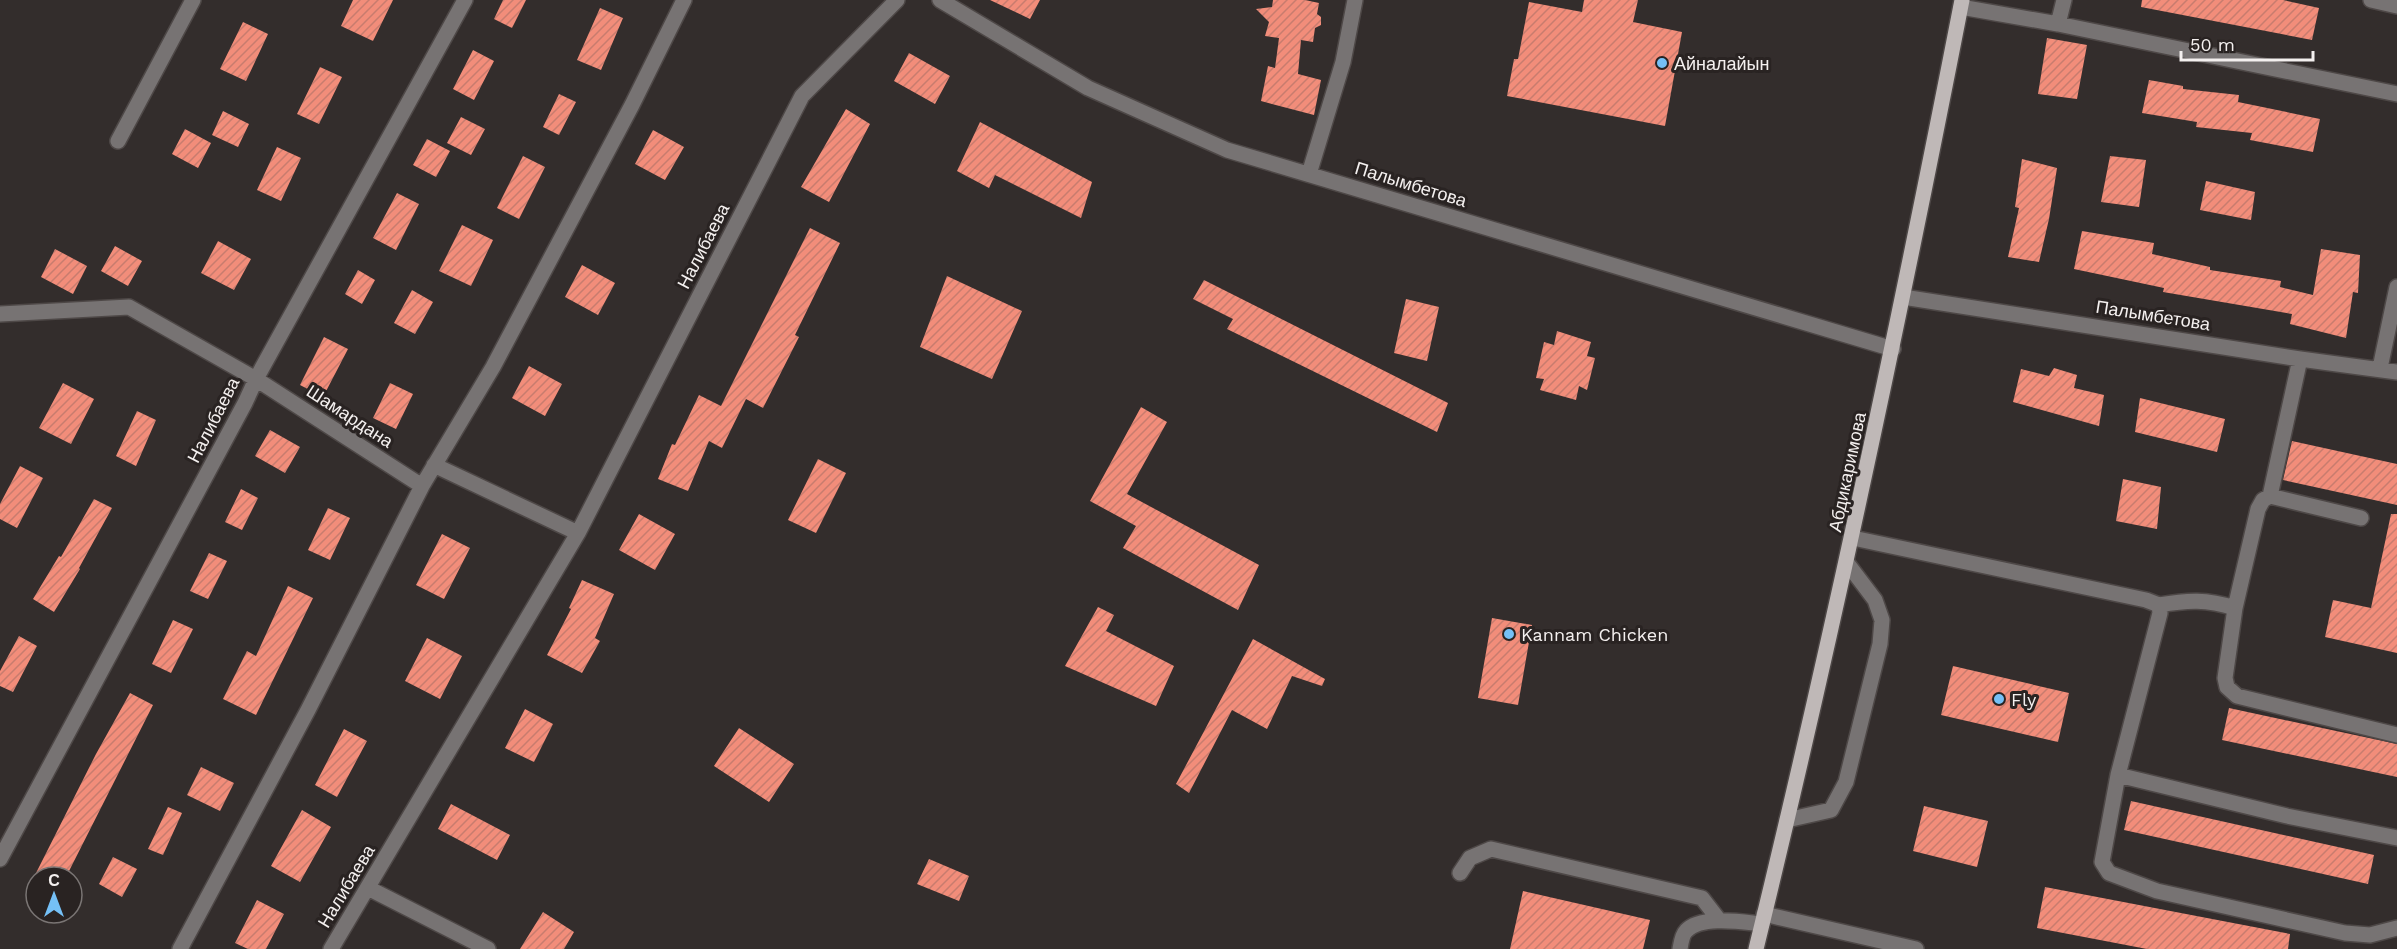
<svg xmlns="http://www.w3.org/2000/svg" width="2397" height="949" font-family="'Work Sans',sans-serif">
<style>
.building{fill:url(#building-hatch)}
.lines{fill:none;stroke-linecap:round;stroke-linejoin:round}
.minor-casing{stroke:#4e4847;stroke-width:18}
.major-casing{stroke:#4e4847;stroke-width:18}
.minor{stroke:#777373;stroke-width:15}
.major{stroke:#bfb8b7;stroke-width:15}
.poi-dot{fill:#75c0f6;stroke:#292322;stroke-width:2}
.labels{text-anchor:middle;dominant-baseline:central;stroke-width:6;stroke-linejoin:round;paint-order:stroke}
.poi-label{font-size:18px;fill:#f4f0ef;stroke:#292322;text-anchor:start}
.street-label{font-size:18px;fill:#f4f0ef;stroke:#292322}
</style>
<defs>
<pattern id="building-hatch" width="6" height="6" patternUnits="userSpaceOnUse" patternTransform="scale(1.5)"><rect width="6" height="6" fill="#f28d7a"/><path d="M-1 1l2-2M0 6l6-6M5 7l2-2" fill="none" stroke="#c87c6e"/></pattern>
</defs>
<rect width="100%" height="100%" fill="#332d2c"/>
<!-- building -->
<path class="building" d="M 353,0 L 393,0 L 373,41 L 341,26 Z
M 503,0 L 526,0 L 512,28 L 494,19 Z
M 990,0 L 1040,0 L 1030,19 Z
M 1273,0 L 1305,0 L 1319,3 L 1317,14 L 1321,17 L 1321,25 L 1315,28 L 1313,42 L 1301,40 L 1298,74 L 1321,80 L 1314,115 L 1261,101 L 1268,66 L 1275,68 L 1279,38 L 1265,36 L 1269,22 L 1256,9 L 1272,7 Z
M 1584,0 L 1638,0 L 1633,22 L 1682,32 L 1665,126 L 1507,96 L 1514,59 L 1518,59 L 1529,2 L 1582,12 Z
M 2142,0 L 2283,0 L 2319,8 L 2312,40 L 2141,7 Z
M 600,8 L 623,18 L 601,70 L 577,60 Z
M 243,22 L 268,34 L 246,81 L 220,69 Z
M 2047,38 L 2087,45 L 2077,99 L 2038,94 Z
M 473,50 L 494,61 L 474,100 L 453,89 Z
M 909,53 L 950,76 L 935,104 L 894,81 Z
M 320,67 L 342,77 L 319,124 L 297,114 Z
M 2149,80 L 2183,86 L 2183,89 L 2239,95 L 2238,102 L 2320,119 L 2313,152 L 2250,140 L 2252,133 L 2196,127 L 2197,122 L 2142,113 Z
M 559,94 L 576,102 L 559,135 L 543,127 Z
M 846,109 L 870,124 L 829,202 L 801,187 Z
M 223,111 L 249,124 L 238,147 L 212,135 Z
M 461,117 L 485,129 L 471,155 L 447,143 Z
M 980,122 L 1092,182 L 1081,218 L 995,175 L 989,188 L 957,171 Z
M 185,129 L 211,143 L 198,168 L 172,154 Z
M 653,130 L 684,147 L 665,180 L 635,164 Z
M 427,139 L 450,151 L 436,177 L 413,165 Z
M 277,147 L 301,158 L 281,201 L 257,190 Z
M 523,156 L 545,167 L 519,219 L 497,208 Z
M 2110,156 L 2146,160 L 2139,207 L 2101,202 Z
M 2022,159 L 2057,168 L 2049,219 L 2039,262 L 2008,257 L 2019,208 L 2015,207 Z
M 2206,181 L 2255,192 L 2251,220 L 2200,210 Z
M 397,193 L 419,204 L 396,250 L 373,238 Z
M 462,225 L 493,240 L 471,286 L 439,271 Z
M 810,228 L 840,243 L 795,335 L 799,337 L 763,408 L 746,399 L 722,448 L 709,441 L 688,491 L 658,479 L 672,444 L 675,445 L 699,395 L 721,406 Z
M 2082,231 L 2154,243 L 2152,254 L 2210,267 L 2210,270 L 2281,281 L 2280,287 L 2313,295 L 2321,249 L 2360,255 L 2358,293 L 2353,292 L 2346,338 L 2290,324 L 2292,314 L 2163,292 L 2164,288 L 2074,269 Z
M 218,241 L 251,259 L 234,290 L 201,273 Z
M 115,246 L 142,261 L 128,286 L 101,271 Z
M 55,249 L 87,266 L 73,294 L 41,277 Z
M 582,265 L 615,283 L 598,315 L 565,297 Z
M 358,270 L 375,280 L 362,304 L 345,294 Z
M 947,276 L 1022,311 L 992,379 L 920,347 Z
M 1204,280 L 1448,403 L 1437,432 L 1227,329 L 1233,319 L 1193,299 Z
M 412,290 L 433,302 L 415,334 L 394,323 Z
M 1406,299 L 1439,307 L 1427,361 L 1394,353 Z
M 1557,331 L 1591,342 L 1587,356 L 1595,358 L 1587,390 L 1579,386 L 1576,400 L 1540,390 L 1544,379 L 1536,378 L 1544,342 L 1554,345 Z
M 324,337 L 348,349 L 323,397 L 300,385 Z
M 529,366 L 562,384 L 545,416 L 512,398 Z
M 2054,368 L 2077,375 L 2074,388 L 2104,395 L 2099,426 L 2013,402 L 2021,369 L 2049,376 Z
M 63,383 L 94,399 L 71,444 L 39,428 Z
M 390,383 L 413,394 L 396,429 L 373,418 Z
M 2140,398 L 2225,419 L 2217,452 L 2135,432 Z
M 1141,407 L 1167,422 L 1127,494 L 1259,565 L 1238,610 L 1123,548 L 1136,526 L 1090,501 Z
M 137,411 L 156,420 L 136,466 L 116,456 Z
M 270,430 L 300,447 L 285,473 L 255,456 Z
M 2292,441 L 2397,464 L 2397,505 L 2283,480 Z
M 818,459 L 846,473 L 816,533 L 788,520 Z
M 20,466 L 43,478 L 17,528 L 0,519 L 0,504 Z
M 2123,479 L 2161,487 L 2157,529 L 2116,521 Z
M 241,489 L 258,498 L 242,530 L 225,522 Z
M 94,499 L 112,508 L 79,568 L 80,569 L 54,612 L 33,599 L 59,556 L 61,557 Z
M 328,508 L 350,518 L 330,560 L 308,550 Z
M 639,514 L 675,534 L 655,570 L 619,550 Z
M 2391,514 L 2397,514 L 2397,653 L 2325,637 L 2333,600 L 2371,608 Z
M 442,534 L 470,548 L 444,599 L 416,585 Z
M 209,553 L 227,561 L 208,599 L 190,591 Z
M 582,580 L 614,594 L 595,638 L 600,641 L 582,673 L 547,655 L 571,609 L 569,608 Z
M 288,586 L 313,598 L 256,715 L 223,699 L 247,651 L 256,656 Z
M 1098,607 L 1114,615 L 1106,631 L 1174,666 L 1156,706 L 1065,666 Z
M 1492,618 L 1532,625 L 1518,705 L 1478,698 Z
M 173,620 L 193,629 L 171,673 L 152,664 Z
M 19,636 L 37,646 L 13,692 L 0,686 L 0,671 Z
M 427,638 L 462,656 L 440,699 L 405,681 Z
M 1253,639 L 1325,679 L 1322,686 L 1292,676 L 1267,729 L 1232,710 L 1189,793 L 1176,784 Z
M 1953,666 L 2069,693 L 2058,742 L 1941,715 Z
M 130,693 L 153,705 L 66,877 L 34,877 L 96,754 Z
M 2229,708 L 2397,744 L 2397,777 L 2222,740 Z
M 525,709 L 553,724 L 534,762 L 505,748 Z
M 739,728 L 794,764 L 769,802 L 714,766 Z
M 344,729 L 367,741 L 337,797 L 315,785 Z
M 201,767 L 234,783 L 220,811 L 187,795 Z
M 2131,801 L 2374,855 L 2368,884 L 2124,830 Z
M 451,804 L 510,835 L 497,860 L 438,829 Z
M 1924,806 L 1988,821 L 1977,867 L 1913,851 Z
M 168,807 L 182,813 L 163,855 L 148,849 Z
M 302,810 L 331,827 L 300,882 L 271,866 Z
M 113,857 L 137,869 L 122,897 L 99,884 Z
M 929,859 L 969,876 L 959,901 L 917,884 Z
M 2045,887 L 2290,934 L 2288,949 L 2147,949 L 2037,928 Z
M 1523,891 L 1650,920 L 1643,949 L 1510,949 Z
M 257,900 L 284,914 L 266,949 L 248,949 L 235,943 Z
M 543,912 L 574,932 L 564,949 L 520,949 Z"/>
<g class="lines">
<defs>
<path id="minor" d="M 940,0 L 1088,88 L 1227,150 L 1893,349
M 2371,0 L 2397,6
M 1961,7 L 2058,24 L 2397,94
M 2058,24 L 2064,0
M 118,141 L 193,0
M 1309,174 L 1343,62 L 1355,0
M 1903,297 L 2300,359 L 2397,372
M 0,314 L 129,307 L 256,379 L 422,486
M 2380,368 L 2397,287
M 434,465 L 578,533
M 2270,496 L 2300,359
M 1853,538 L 2146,600 L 2159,605 L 2160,613 L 2118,775 L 2102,862 L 2109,873 L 2157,891 L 2345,933 L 2370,935 L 2397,928
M 2159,605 C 2188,600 2206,599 2235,608 L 2225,678 L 2227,687 L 2237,696 L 2397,735
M 2235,608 L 2258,509 L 2263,500 L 2270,496 L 2361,518
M 2118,775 L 2287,816 L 2397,838
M 1787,820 L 1831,810 L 1846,782 L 1880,644 L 1882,620 L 1875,600 L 1847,563
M 0,859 L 245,403 L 256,379 L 465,0
M 1460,873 L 1470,858 L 1491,849 L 1702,898 L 1719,920
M 368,888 L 488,949
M 1764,914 L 1916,949
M 180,949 L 308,710 L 422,486 L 493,367 L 632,105 L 684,0
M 331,949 L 578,533 L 802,96 L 897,0
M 1680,949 C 1681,943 1682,935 1686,931 C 1701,915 1742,922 1762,924"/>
<path id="major" d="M 1756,949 C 1833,634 1900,318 1962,0"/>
</defs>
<!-- minor casing -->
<use href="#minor" class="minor-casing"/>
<!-- major casing -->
<use href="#major" class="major-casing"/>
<!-- minor -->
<use href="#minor" class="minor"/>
<!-- major -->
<use href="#major" class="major"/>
</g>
<!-- markers -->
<g class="poi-dot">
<circle cx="1662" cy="63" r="6"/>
<circle cx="1509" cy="634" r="6"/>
<circle cx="1999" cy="699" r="6"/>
</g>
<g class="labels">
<!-- poi labels -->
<g class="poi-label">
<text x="1674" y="63">Айналайын</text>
<text x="1521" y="634">Kannam Chicken</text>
<text x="2011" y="699">Fly</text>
</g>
<!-- street labels -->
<g class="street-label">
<text transform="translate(1411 184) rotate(17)">Палымбетова</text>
<text transform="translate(703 246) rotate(-63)">Налибаева</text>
<text transform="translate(2153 315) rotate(9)">Палымбетова</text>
<text transform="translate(350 416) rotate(33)">Шамардана</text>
<text transform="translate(213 420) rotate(-63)">Налибаева</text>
<text transform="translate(1847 472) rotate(-78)">Абдикаримова</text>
<text transform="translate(346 886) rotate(-59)">Налибаева</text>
</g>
</g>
<!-- north arrow -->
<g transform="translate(54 895)"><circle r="28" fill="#292322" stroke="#7a7574" stroke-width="1.5"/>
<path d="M0-4.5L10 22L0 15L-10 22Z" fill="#75c0f6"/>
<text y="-9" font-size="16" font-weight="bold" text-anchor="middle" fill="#f4f0ef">С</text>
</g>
<!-- scale -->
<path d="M2181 51v9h132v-9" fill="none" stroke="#f4f0ef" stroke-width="3"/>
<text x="2190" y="51" font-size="18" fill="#f4f0ef" stroke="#292322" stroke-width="4.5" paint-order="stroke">50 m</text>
</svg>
